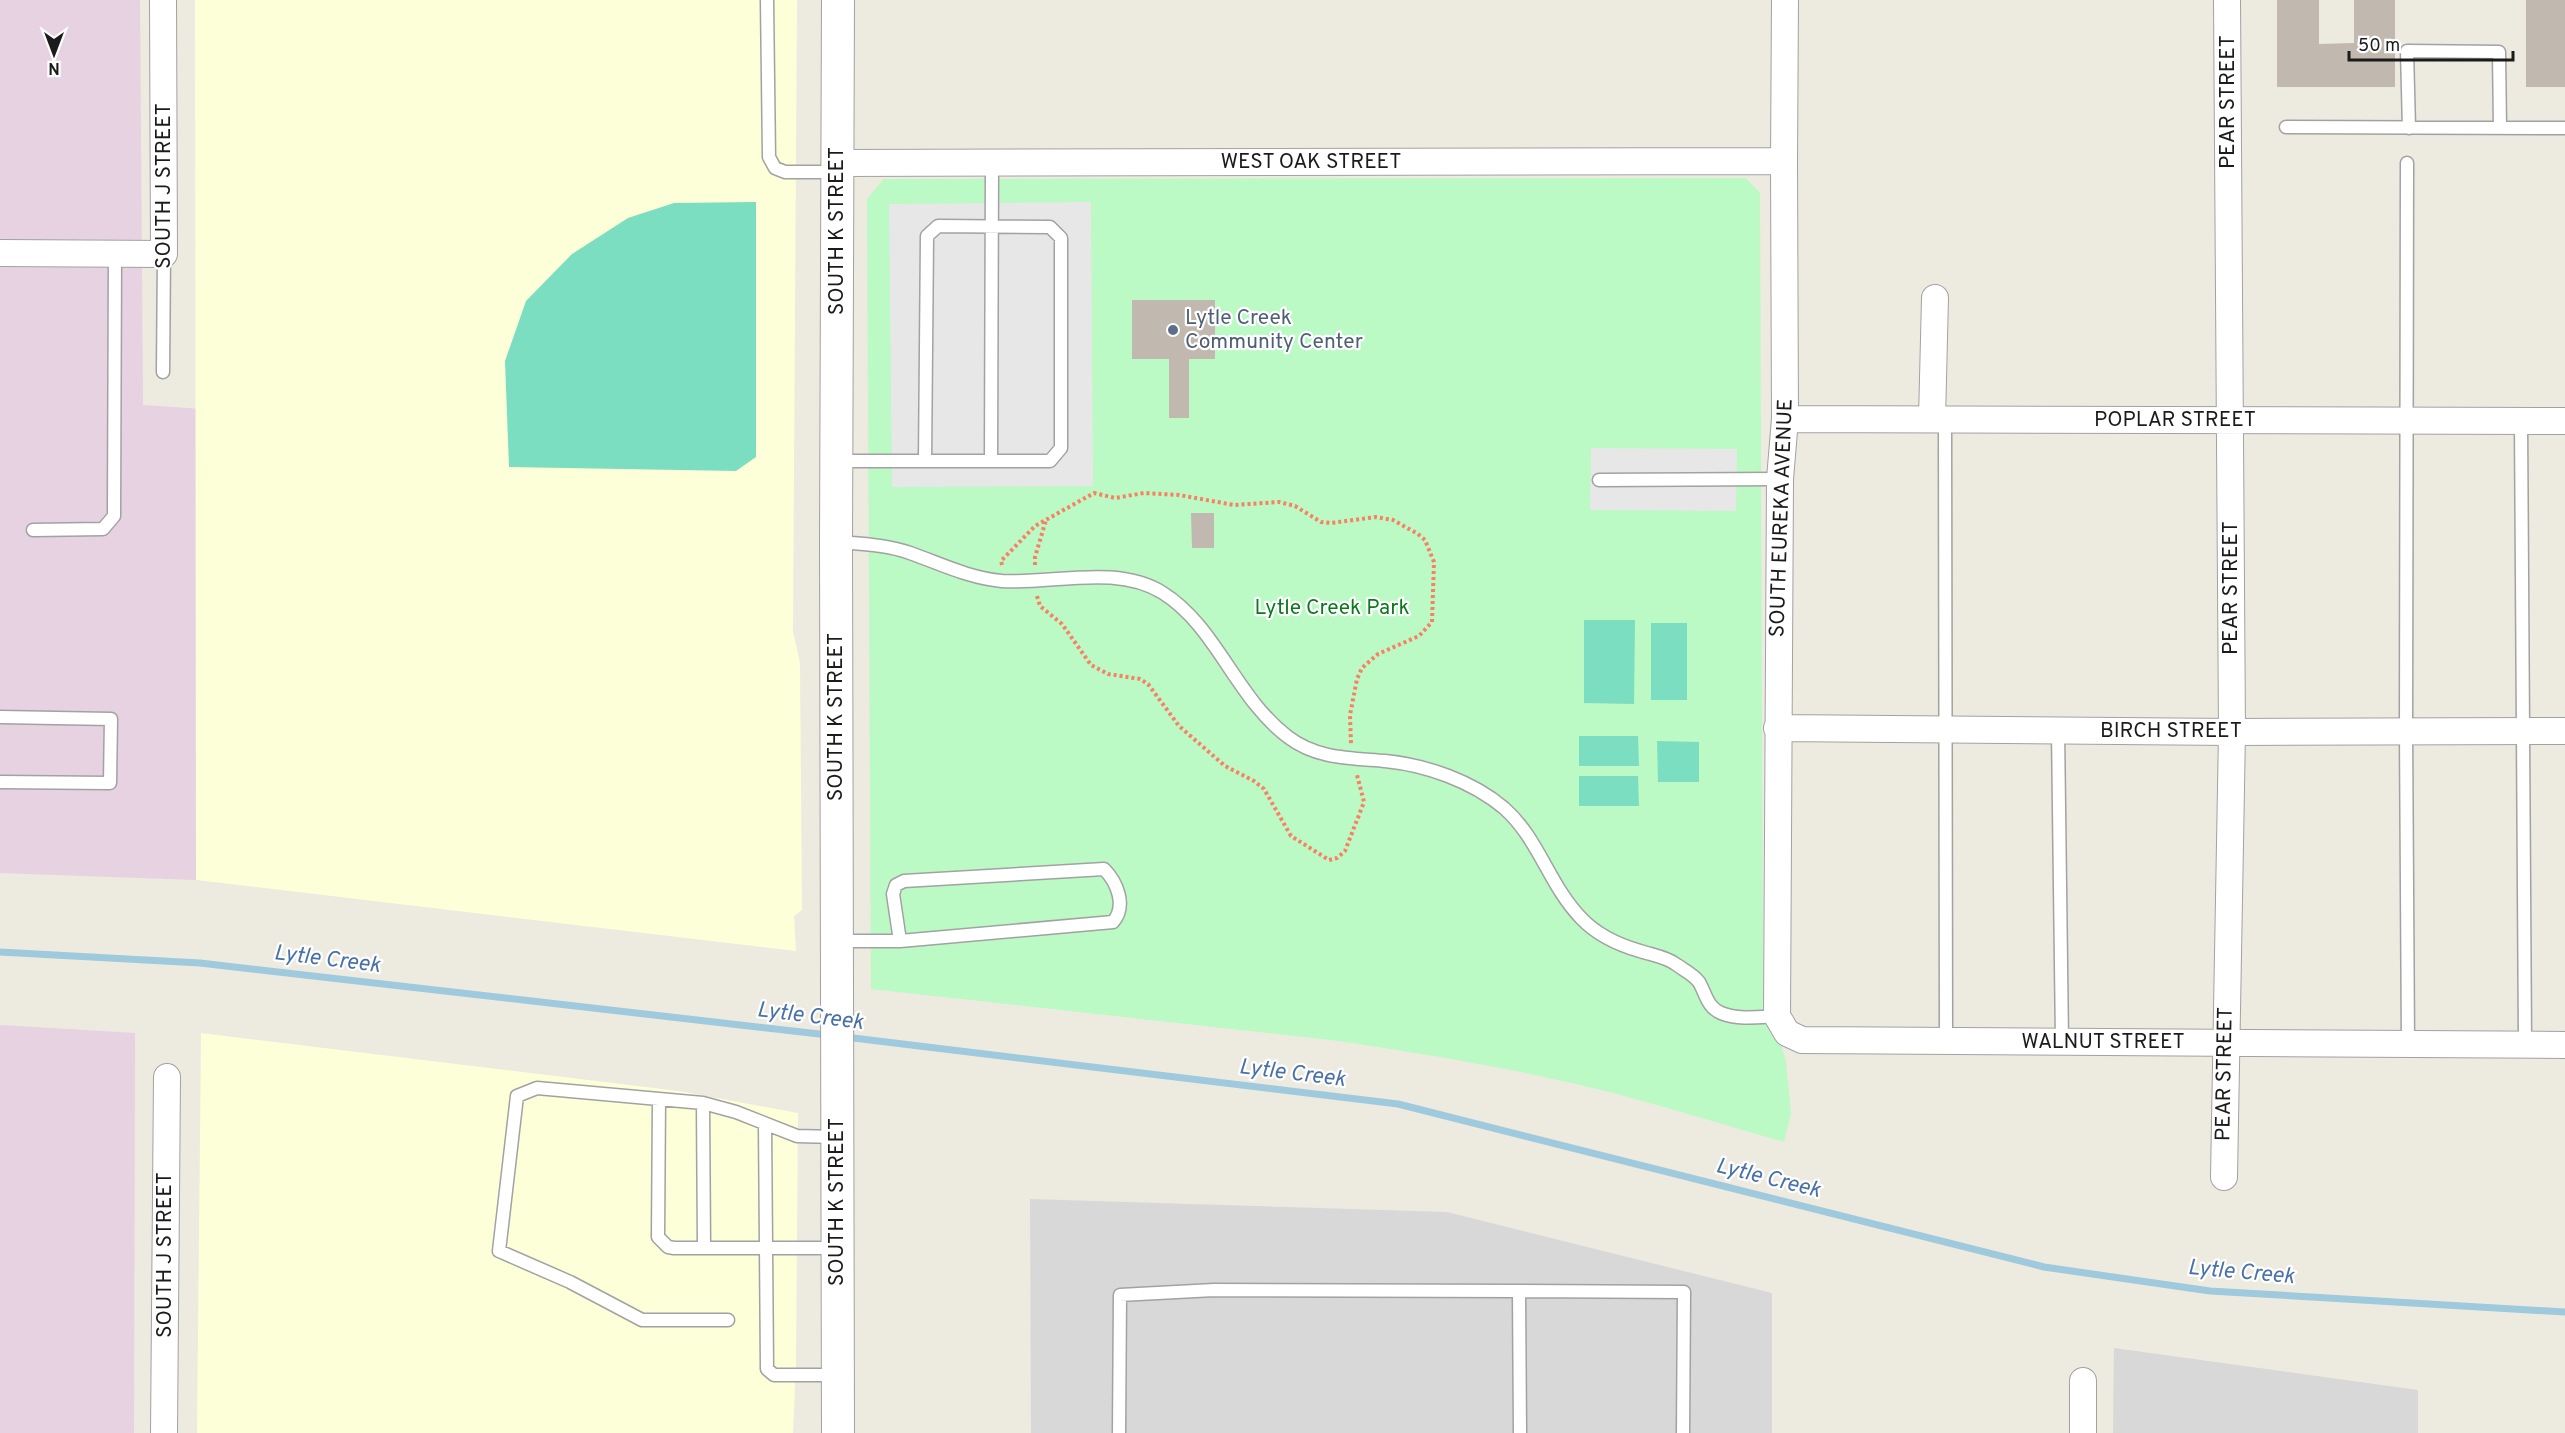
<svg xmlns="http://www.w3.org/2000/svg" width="2565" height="1433" font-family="Overpass,sans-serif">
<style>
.residential{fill:#d9d8d8}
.industrial{fill:#e6d2e1}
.education{fill:#fcffd7}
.park{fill:#bbf9c5}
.pitch{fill:#7cdec0}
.parking{fill:#e7e7e7}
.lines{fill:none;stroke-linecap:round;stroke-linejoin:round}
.stream{stroke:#9fc9dc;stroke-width:7}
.building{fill:#c1b8b0}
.service-casing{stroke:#a2a2a2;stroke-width:15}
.minor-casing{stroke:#a2a2a2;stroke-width:28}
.tertiary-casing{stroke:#a2a2a2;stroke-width:34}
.path{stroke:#fb7f63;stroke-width:4;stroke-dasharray:3 3;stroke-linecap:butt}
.service{stroke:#fff;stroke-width:12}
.minor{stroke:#fff;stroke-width:26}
.tertiary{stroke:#fff;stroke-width:32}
.service-dot{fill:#5c6f8a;stroke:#fff;stroke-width:2}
.labels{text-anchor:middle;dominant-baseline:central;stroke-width:4.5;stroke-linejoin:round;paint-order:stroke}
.street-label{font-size:21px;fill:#1b1b1b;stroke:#fff}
.service-label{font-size:21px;fill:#4e5e75;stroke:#fff;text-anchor:start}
.park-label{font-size:21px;fill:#0a781c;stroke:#fff}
.water-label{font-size:22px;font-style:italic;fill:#4871aa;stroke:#fff}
</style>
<rect width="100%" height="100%" fill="#edeae0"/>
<!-- residential -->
<path class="residential" d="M 1030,1199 L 1447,1212 L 1772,1293 L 1772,1433 L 1031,1433 Z
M 2114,1348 L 2418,1390 L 2418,1433 L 2113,1433 Z"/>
<!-- industrial -->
<path class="industrial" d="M 0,0 L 140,0 L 143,405 L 202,409 L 196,880 L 0,873 Z
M 0,1025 L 135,1033 L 134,1433 L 0,1433 Z"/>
<!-- education -->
<path class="education" d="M 195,0 L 797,0 L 793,631 L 800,663 L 802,910 L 794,916 L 796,951 L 196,880 Z
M 201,1033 L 679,1091 L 798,1113 L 796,1363 L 793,1433 L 197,1433 Z"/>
<!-- park -->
<path class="park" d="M 1746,178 L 1760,193 L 1763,979 L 1786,1062 L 1791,1113 L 1784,1142 C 1728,1126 1673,1109 1617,1094 C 1524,1070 1427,1054 1331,1040 L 871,989 L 867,199 L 884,179 Z"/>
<!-- pitch -->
<path class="pitch" d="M 756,202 L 756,457 L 736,471 L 509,467 L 505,361 L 526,301 L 572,254 L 628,218 L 674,203 Z
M 1584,620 L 1635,620 L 1634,704 L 1584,703 Z
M 1651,623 L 1687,623 L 1687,700 L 1651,700 Z
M 1579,736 L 1638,736 L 1639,766 L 1579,766 Z
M 1657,741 L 1699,742 L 1699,782 L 1658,782 Z
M 1579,776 L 1638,776 L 1639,806 L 1579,806 Z"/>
<!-- parking -->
<path class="parking" d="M 1091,202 L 1093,486 L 892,487 L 889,204 Z
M 1591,448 L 1737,449 L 1736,511 L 1590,510 Z"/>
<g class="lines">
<!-- stream -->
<path class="stream" d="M 0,952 L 200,963 L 828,1035
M 845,1037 L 1398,1104 L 2044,1267 L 2210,1291 L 2565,1312"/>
</g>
<!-- building -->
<path class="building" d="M 2277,0 L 2319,0 L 2319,44 L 2354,43 L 2354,0 L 2395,0 L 2395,87 L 2277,87 Z
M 2526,0 L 2565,0 L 2565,87 L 2526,87 Z
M 1132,300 L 1215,300 L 1215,359 L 1189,359 L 1189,418 L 1169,418 L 1169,359 L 1132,359 Z
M 1191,513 L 1214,513 L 1214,548 L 1192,548 Z"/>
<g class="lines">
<defs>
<path id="service" d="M 767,0 L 769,157 L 775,168 L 785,172 L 837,172
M 2286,127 L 2565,128
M 2409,128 L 2407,51 L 2499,52 L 2500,128
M 2407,163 L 2406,731 L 2408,1044
M 163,372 L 164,254
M 1945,419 L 1946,1041
M 2521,421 L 2525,1044
M 838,461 L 1050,461 L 1061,448 L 1061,238 L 1050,227 L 938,226 L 927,236 L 925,461
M 991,461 L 992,163
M 1599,480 L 1780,479
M 33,530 L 103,529 L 114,516 L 115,254
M 838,542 C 862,544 888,545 910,553 C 941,564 969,578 1002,581 C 1053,584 1117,564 1163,593 C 1216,626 1236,698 1288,737 C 1317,759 1350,758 1385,761 C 1426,765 1472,781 1504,808 C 1539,839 1549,885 1581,918 C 1596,934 1619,945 1640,951 C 1652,955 1667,957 1677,965 C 1684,970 1694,975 1699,982 C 1706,994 1707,1007 1721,1013 C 1738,1020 1759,1017 1777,1016
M 0,717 L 111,719 L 110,783 L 0,782
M 2058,730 L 2062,1041
M 838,941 L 900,941 L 1113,922 C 1127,906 1117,882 1104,869 L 904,881 L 896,885 L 893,894 L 900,941
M 659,1099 L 658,1237 L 668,1247 L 674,1248 L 836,1248
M 703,1103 L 704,1248
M 765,1124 L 767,1369 L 774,1375 L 837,1375
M 1519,1291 L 1684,1292 L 1683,1433
M 728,1320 L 642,1320 L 570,1282 L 499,1251 L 517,1096 L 537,1088 L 703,1103 L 736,1112 L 797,1136 L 836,1137
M 1119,1433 L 1120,1295 L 1214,1290 L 1519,1291 L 1520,1433"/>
<path id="minor" d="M 1785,0 L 1784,161 L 1785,419 L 1780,479 L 1777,1016 L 1787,1033 L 1802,1040 L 2565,1045
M 838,163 L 1784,161
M 0,253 L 164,254 L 163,0
M 1785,419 L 2565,421
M 1932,419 L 1935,298
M 1777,728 L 2232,732 L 2565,731
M 2224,1177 L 2232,732 L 2227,0
M 164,1433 L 167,1077
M 2083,1433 L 2083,1381"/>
<path id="tertiary" d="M 838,1433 L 836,542 L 838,0"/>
</defs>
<!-- service casing -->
<use href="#service" class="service-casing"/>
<!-- minor casing -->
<use href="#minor" class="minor-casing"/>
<!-- tertiary casing -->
<use href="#tertiary" class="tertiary-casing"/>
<!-- path -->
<path class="path" d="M 1002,565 L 1001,561 L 1035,526 L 1094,493 L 1115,498 L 1144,493 L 1179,495 L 1234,505 L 1279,502 L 1295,506 L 1321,522 L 1331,523 L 1376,517 L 1393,520 L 1418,534 L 1425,540 L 1434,562 L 1432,622 L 1419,636 L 1378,654 L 1362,668 L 1357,679 L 1350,715 L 1351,744
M 1035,565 L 1035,557 L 1046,520
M 1037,596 L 1040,606 L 1062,624 L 1091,665 L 1108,674 L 1140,679 L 1148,684 L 1179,726 L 1225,766 L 1254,781 L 1264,789 L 1291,836 L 1329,860 L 1337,858 L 1345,851 L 1364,802 L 1357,775"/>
<!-- service -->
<use href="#service" class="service"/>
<!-- minor -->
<use href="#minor" class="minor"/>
<!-- tertiary -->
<use href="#tertiary" class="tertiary"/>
</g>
<!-- markers -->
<circle class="service-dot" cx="1173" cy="330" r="6"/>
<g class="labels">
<!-- street labels -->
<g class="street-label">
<text transform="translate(2228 102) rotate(-90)">PEAR STREET</text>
<text x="1311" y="162">WEST OAK STREET</text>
<text transform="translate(164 186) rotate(-90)">SOUTH J STREET</text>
<text transform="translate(837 231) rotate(-90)">SOUTH K STREET</text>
<text x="2175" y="420">POPLAR STREET</text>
<text transform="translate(1782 518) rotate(-88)">SOUTH EUREKA AVENUE</text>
<text transform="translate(2231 588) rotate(-90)">PEAR STREET</text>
<text transform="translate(836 717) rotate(-90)">SOUTH K STREET</text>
<text x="2171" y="731">BIRCH STREET</text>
<text x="2103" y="1042">WALNUT STREET</text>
<text transform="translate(2225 1074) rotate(-89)">PEAR STREET</text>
<text transform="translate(837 1202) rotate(-90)">SOUTH K STREET</text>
<text transform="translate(165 1255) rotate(-90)">SOUTH J STREET</text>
</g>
<!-- service labels -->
<g class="service-label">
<text x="1185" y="318">Lytle Creek<tspan x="1185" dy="24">Community Center</tspan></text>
</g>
<!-- park labels -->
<g class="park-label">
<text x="1332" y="608">Lytle Creek Park</text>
</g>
<!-- water labels -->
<g class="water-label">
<text transform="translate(327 960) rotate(7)">Lytle Creek</text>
<text transform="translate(810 1017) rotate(7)">Lytle Creek</text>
<text transform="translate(1292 1074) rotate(7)">Lytle Creek</text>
<text transform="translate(1768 1179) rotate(14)">Lytle Creek</text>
<text transform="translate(2241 1273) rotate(5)">Lytle Creek</text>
</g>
</g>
<!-- north arrow -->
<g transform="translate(54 54) rotate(180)" stroke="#ffffff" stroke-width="4.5" paint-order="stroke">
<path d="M0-4.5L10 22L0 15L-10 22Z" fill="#1b1b1b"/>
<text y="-9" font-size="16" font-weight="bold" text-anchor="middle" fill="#1b1b1b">N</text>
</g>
<!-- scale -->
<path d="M2349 51v9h164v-9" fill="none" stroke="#1b1b1b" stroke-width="3"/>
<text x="2358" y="51" font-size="18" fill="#1b1b1b" stroke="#ffffff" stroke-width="4.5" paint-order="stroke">50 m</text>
</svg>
